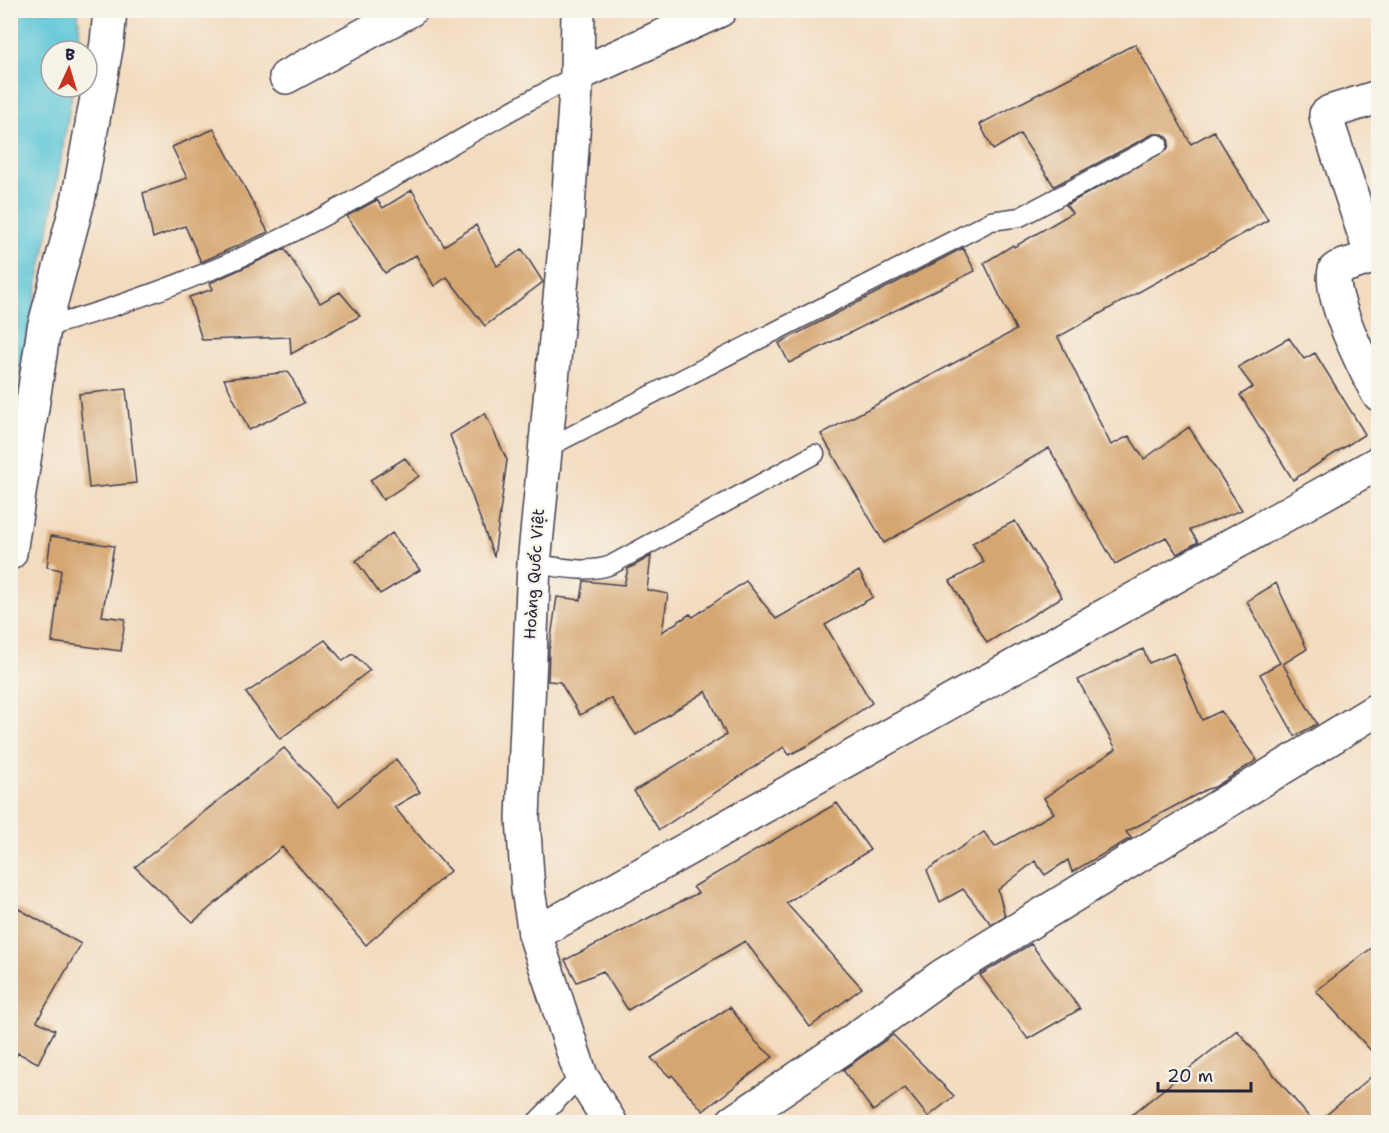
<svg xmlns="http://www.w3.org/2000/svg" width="1389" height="1133" font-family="'Shantell Sans',sans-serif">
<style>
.water{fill:#5dc7d8;stroke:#40748a;stroke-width:1.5}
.building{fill:#d5a671}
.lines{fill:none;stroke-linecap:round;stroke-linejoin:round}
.service-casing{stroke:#413e4f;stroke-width:21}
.minor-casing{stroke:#413e4f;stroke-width:36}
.tertiary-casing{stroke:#413e4f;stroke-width:36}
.service{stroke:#fff;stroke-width:18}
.minor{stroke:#fff;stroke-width:33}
.tertiary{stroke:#fff;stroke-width:33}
.labels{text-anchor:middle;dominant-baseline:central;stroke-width:4.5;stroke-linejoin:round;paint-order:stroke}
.street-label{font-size:16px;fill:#22223b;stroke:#f7f3e8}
</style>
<rect width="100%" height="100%" fill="#f7f3e8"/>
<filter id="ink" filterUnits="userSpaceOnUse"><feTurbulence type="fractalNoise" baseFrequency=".0167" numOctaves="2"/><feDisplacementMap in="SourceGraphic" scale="12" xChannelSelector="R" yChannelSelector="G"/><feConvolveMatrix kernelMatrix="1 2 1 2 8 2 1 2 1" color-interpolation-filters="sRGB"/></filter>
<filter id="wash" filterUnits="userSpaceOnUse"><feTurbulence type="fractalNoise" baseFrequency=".008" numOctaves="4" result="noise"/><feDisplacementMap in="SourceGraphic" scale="24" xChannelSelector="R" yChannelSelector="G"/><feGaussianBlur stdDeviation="1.35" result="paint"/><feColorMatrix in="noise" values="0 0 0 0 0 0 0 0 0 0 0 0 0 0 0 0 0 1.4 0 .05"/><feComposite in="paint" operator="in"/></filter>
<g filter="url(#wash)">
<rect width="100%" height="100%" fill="#f3dbbf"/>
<!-- water -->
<path class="water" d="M 11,11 L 78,11 L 80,42 L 79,51 L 51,51 L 51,87 L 73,87 L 50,223 L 11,419 Z"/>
<g id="blocks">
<!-- building -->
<path class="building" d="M 1135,44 L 1191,144 L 1214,131 L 1268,220 L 1058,337 L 1111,445 L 1129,436 L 1144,459 L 1189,427 L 1242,510 L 1190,530 L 1198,542 L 1177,554 L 1166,537 L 1115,564 L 1049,448 L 884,543 L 821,434 L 1016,330 L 984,263 L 1013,245 L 1014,247 L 1072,213 L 1066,205 L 1167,150 L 1169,144 L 1168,138 L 1163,134 L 1153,134 L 1054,186 L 1020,134 L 993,150 L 980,124 Z
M 214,129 L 268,232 L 201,262 L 185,226 L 153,238 L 143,193 L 187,178 L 172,147 Z
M 412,190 L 444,246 L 476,225 L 497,266 L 522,249 L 543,282 L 485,326 L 447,277 L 434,286 L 416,255 L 385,273 L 347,216 L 377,200 L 383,208 Z
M 963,248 L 975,271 L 789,363 L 779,343 Z
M 285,249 L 320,303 L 340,292 L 360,316 L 291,354 L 290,337 L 202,340 L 189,297 L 213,289 L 210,283 Z
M 1289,338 L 1304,359 L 1315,353 L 1365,434 L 1293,480 L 1240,395 L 1253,387 L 1238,367 Z
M 289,372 L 304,403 L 249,430 L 224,379 Z
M 126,389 L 136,483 L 89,488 L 79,394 Z
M 485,413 L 507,460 L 494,557 L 450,435 Z
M 405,458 L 419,476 L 383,500 L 370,480 Z
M 1015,521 L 1062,597 L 987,643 L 950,581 L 984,562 L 972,543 Z
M 392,533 L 420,570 L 380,594 L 356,561 Z
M 51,536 L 114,546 L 102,616 L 125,619 L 121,651 L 52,642 L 61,570 L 47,567 Z
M 651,556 L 647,590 L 668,594 L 662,632 L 690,614 L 693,617 L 746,581 L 776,619 L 859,571 L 873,597 L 825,625 L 872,703 L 809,745 L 789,755 L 784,747 L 659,830 L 634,791 L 726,735 L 706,691 L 636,735 L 611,698 L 580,715 L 560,682 L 548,681 L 549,651 L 557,597 L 581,600 L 584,581 L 624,585 L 628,569 Z
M 1276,583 L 1307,649 L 1283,664 L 1317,724 L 1295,736 L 1260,674 L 1280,663 L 1247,601 Z
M 325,640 L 343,661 L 353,654 L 370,670 L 280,739 L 246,693 Z
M 1143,649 L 1149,663 L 1174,653 L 1202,720 L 1221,711 L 1257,760 L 1215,787 L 1207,789 L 1126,832 L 1131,838 L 1072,872 L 1068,860 L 1045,875 L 1035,861 L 998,890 L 1005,916 L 991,924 L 963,889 L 940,902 L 927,870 L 984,832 L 995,847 L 1054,813 L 1044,798 L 1116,749 L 1078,680 Z
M 284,748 L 339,806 L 396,759 L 420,792 L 394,807 L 450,871 L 366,945 L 282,847 L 193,922 L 135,867 Z
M 837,803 L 870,850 L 786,903 L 862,988 L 810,1027 L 745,941 L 628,1010 L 603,971 L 577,982 L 565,960 L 698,893 L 693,887 Z
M 10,904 L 81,944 L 37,1021 L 55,1030 L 38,1063 L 18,1053 L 10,1066 Z
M 1378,943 L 1378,1058 L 1316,991 Z
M 1031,944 L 1080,1009 L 1028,1039 L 980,975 Z
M 730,1007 L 756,1042 L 773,1057 L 703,1111 L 672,1075 L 670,1077 L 651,1058 Z
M 1237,1030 L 1313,1122 L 1123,1122 Z
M 893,1035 L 954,1096 L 928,1117 L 905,1088 L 873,1111 L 843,1070 Z
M 1378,1071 L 1378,1122 L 1318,1122 Z"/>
</g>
</g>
<g filter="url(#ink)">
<use href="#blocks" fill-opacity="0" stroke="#413e4f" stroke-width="1.5"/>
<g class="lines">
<defs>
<path id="service" d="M 44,328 C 128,304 216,272 294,232 C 390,183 481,125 577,75
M 545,449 L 991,221 L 1020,217 L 1158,144
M 534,564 C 559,567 587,574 611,565 L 815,454
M 536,1122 L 581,1076"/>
<path id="minor" d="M 577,75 L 720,10
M 286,77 L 410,10
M 1378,97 L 1330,112 L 1326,115 L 1327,121 L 1372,257 L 1338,268 L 1335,270 C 1328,297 1365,369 1378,394
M 10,553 L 44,328 L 78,201 L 107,43 L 110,10
M 535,934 L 1378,463
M 733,1122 L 844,1047 L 942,976 L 1378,709"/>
<path id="tertiary" d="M 578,10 L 577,75 L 566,237 L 534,564 L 523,818 L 528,890 L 535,934 L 581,1076 L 610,1122"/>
</defs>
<!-- service casing -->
<use href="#service" class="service-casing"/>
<!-- minor casing -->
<use href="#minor" class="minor-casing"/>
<!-- tertiary casing -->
<use href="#tertiary" class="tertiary-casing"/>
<!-- service -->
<use href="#service" class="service"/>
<!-- minor -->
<use href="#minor" class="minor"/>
<!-- tertiary -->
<use href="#tertiary" class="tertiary"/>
</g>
</g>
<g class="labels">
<!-- street labels -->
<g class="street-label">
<text transform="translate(534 574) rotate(-86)">Hoàng Quốc Việt</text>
</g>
</g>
<!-- margin -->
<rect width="1389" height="1133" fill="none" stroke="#f7f3e8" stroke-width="36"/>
<!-- north arrow -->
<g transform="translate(69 69) rotate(4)"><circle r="28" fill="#f7f3e8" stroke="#a29fa3" stroke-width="1.5"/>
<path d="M0-4.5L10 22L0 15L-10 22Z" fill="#c8321e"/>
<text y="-9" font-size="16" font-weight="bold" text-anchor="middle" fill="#22223b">B</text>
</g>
<!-- scale -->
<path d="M1158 1082v9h93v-9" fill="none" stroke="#22223b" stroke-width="3"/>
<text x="1167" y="1082" font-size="18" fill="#22223b" stroke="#f7f3e8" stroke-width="4.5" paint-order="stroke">20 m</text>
</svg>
